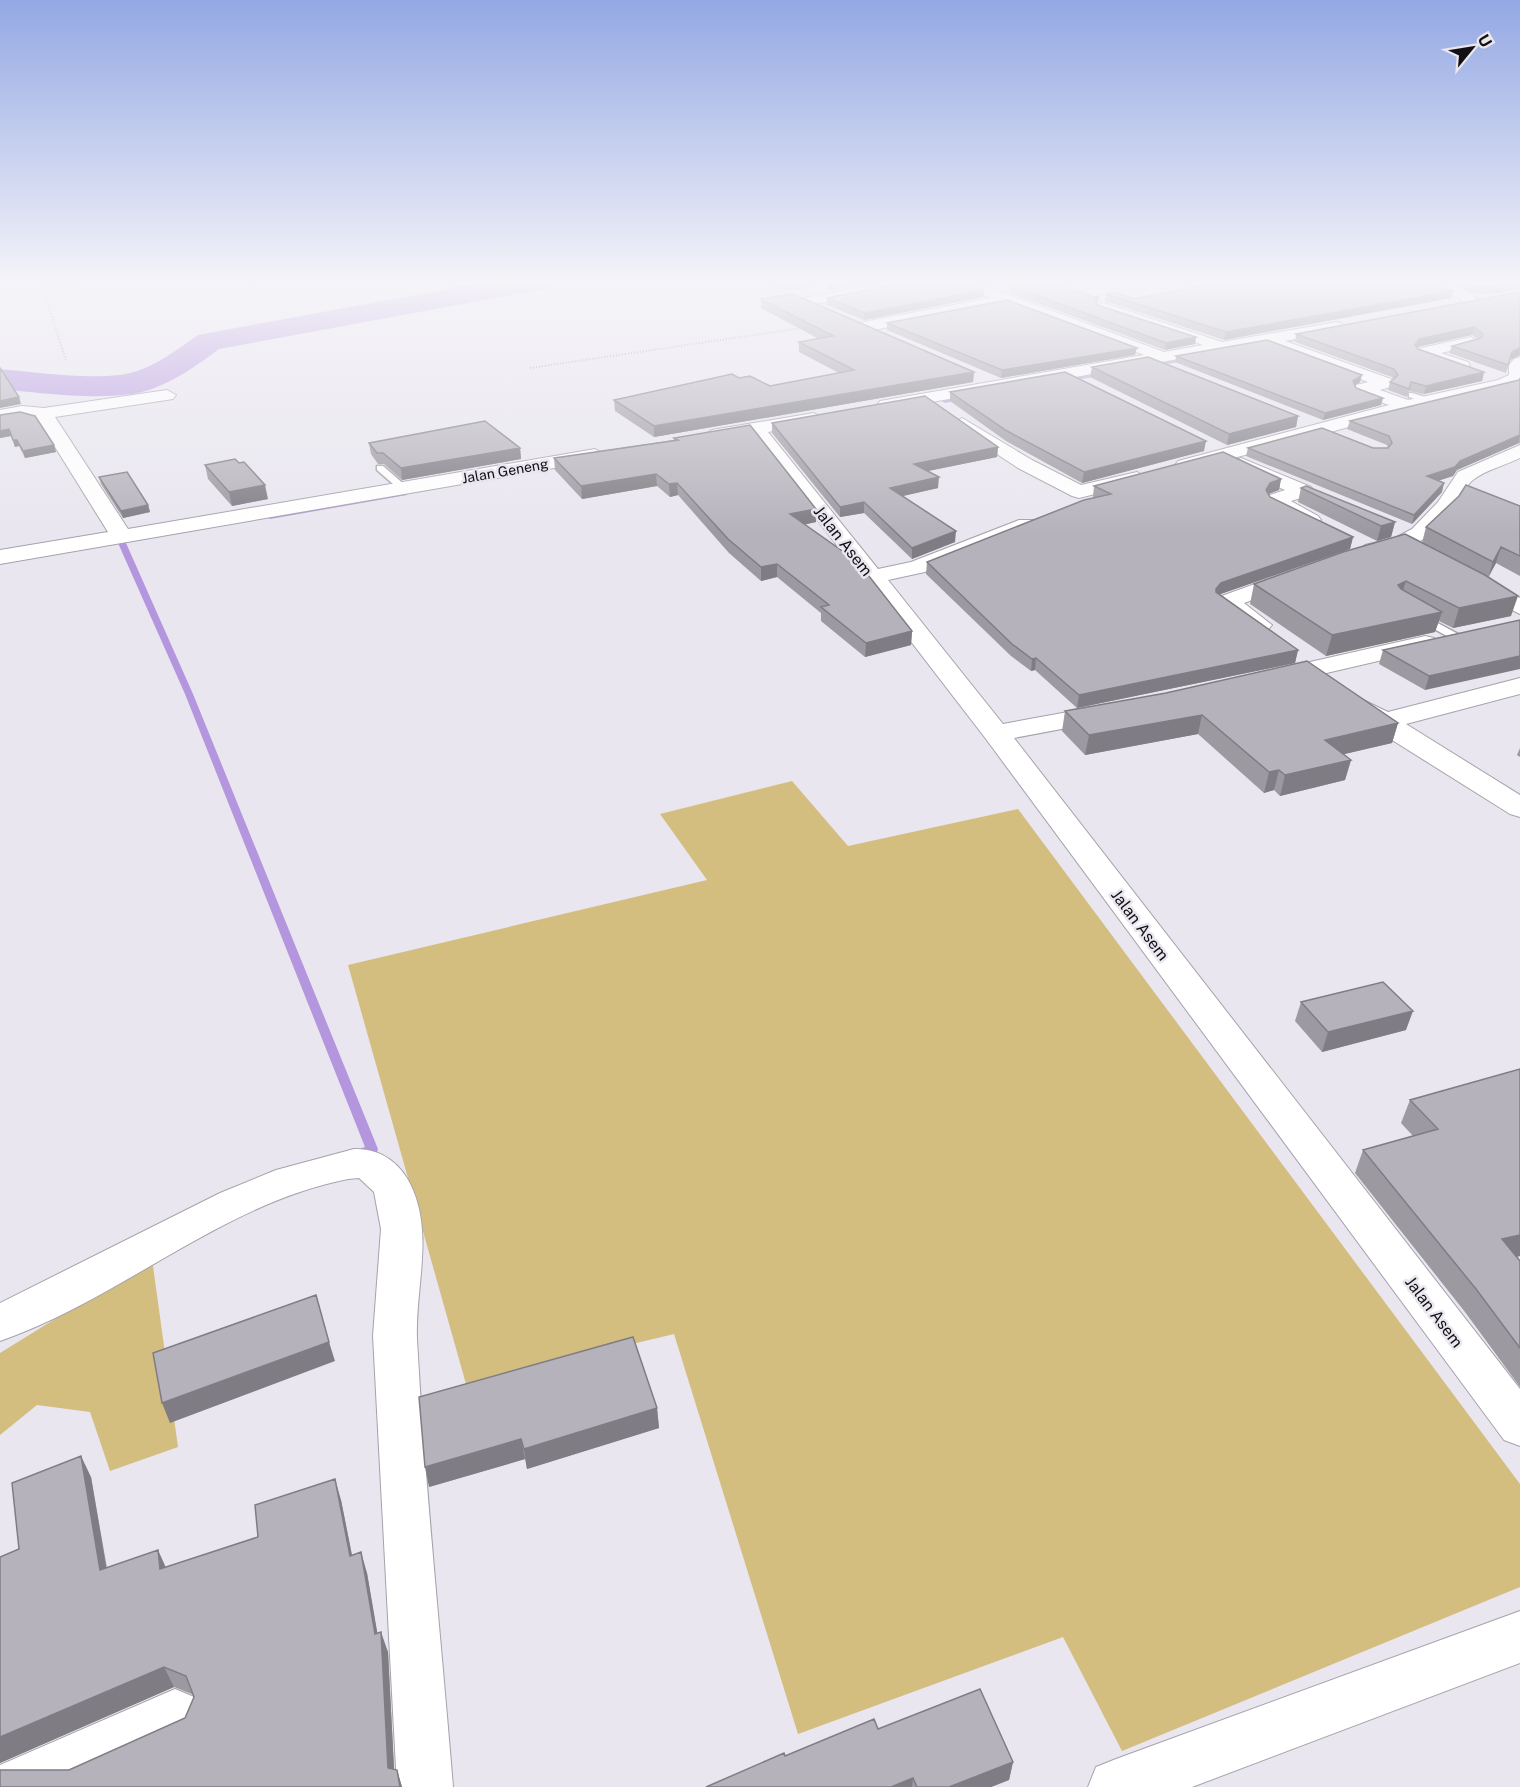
<svg xmlns="http://www.w3.org/2000/svg" width="1520" height="1787" font-family="'Public Sans',sans-serif">
<style>
.green{fill:#d3be80}
.lines{fill:none;stroke-linecap:round;stroke-linejoin:round}
.stream{fill:#b496de;fill-rule:evenodd}
.river{fill:#b496de;fill-rule:evenodd}
.service-casing{stroke:#a5a2ab;stroke-width:3}
.minor-casing{stroke:#a5a2ab;stroke-width:2}
.path{stroke:#a19ea5;stroke-width:2;stroke-dasharray:1 2;stroke-linecap:butt}
.service{fill:#fff;fill-rule:evenodd}
.minor{fill:#fff;fill-rule:evenodd}
.wall{fill:#9d99a1}
.shaded-wall{fill:#7f7d83}
.building{fill:#b6b2bb;stroke:#7f7d83;stroke-width:1.5}
.labels{text-anchor:middle;dominant-baseline:central;stroke-width:5;stroke-linejoin:round;paint-order:stroke}
.far-street-label{font-size:14px;fill:#121013;stroke:#e9e6ef}
.street-label{font-size:16px;fill:#121013;stroke:#e9e6ef}
</style>
<rect width="100%" height="100%" fill="#e9e6ef"/>
<!-- green -->
<path class="green" d="M 792,781 L 848,846 L 1018,809 L 1520,1484 L 1520,1587 L 1122,1751 L 1063,1637 L 798,1734 L 674,1334 L 466,1384 L 348,965 L 707,880 L 660,814 Z
M 152,1259 L 178,1447 L 110,1471 L 90,1412 L 37,1405 L 0,1435 L 0,1353 Z"/>
<g class="lines">
<!-- stream -->
<path class="stream" d="M 992,282 L 999,282 L 983,289 L 979,288 Z
M 1472,295 L 1480,298 L 1476,299 L 1472,297 Z
M 1309,335 L 1311,338 L 1281,344 L 1278,342 Z
M 1188,357 L 1190,360 L 1150,367 L 1147,365 Z
M 1102,372 L 1104,373 L 1104,375 L 1065,382 L 1062,380 Z
M 963,396 L 965,397 L 965,399 L 945,403 L 942,401 Z
M 405,492 L 407,493 L 407,495 L 270,519 L 267,517 L 270,515 Z
M 119,541 L 126,543 L 193,694 L 378,1149 L 377,1152 L 354,1160 L 349,1158 L 348,1155 L 349,1152 L 365,1147 L 185,694 L 118,543 Z"/>
<!-- river -->
<path class="river" d="M 486,282 L 552,282 L 548,288 L 538,290 L 219,349 C 198,365 176,380 152,389 C 113,403 41,393 0,389 L 0,369 C 36,372 100,382 134,372 C 157,365 178,349 198,335 Z
M 770,282 L 812,282 L 808,288 L 798,290 L 774,288 Z"/>
<defs>
<path id="service" d="M 1412,393 L 1432,399 L 1433,401 L 1429,404 L 1409,397 L 1409,393 Z
M 377,466 L 383,466 L 406,486 L 406,490 L 400,490 L 377,470 Z
M 1419,613 L 1460,635 L 1462,637 L 1456,640 L 1452,639 L 1415,618 L 1413,616 Z"/>
<path id="minor" d="M 953,282 L 974,282 L 1164,352 L 1203,345 L 1097,310 L 1095,307 L 1102,303 L 1107,304 L 1222,342 L 1337,322 L 1342,324 L 1345,327 L 1342,330 L 1285,341 L 1391,379 L 1394,383 L 1391,387 L 1380,390 L 1408,400 L 1498,380 L 1509,375 L 1509,365 L 1514,359 L 1520,357 L 1520,382 L 1509,388 L 1401,413 L 1185,471 L 1175,465 L 1178,461 L 1389,405 L 1356,393 L 1353,389 L 1356,385 L 1368,382 L 1265,344 L 886,410 L 880,409 L 877,405 L 880,401 L 886,400 L 1144,355 L 1007,304 L 863,332 L 855,327 L 863,322 L 991,298 Z
M 1412,282 C 1433,282 1463,282 1476,300 L 1474,303 L 1464,303 L 1458,297 Z
M 869,286 L 874,287 L 876,290 L 874,293 L 804,306 L 797,302 L 804,298 Z
M 1471,337 L 1479,342 L 1477,345 L 1441,353 L 1468,362 L 1470,366 L 1468,370 L 1456,370 L 1417,355 L 1415,352 L 1417,349 Z
M 167,390 L 176,395 L 173,399 L 55,417 L 128,529 L 595,449 L 605,455 L 595,461 L 0,564 L 0,550 L 108,532 L 37,418 L 22,416 L 0,420 L 0,410 L 22,406 L 44,408 Z
M 814,413 L 823,418 L 820,422 L 768,432 L 878,569 L 911,562 L 1019,520 L 1033,520 L 1037,524 L 1033,528 L 925,572 L 888,580 L 1003,724 L 1106,705 L 1115,707 L 1119,713 L 1115,719 L 1014,738 L 1520,1389 L 1520,1446 L 1504,1440 L 986,739 L 752,435 L 712,442 L 703,436 L 712,430 Z
M 962,418 L 1032,460 L 1081,485 L 1137,472 L 1147,478 L 1144,482 L 1079,498 L 1072,496 L 1018,468 L 956,427 L 953,423 Z
M 1520,445 L 1520,458 C 1506,465 1485,470 1473,480 C 1466,485 1461,499 1455,507 C 1438,533 1398,563 1365,555 L 1362,550 L 1365,545 L 1395,538 L 1412,529 L 1438,502 L 1458,472 Z
M 1241,458 L 1311,487 L 1314,491 L 1311,495 L 1291,501 L 1318,516 L 1321,520 L 1318,524 L 1304,524 L 1269,506 L 1266,502 L 1270,495 L 1285,490 L 1234,468 L 1231,464 Z
M 1291,571 L 1299,573 L 1302,578 L 1299,583 L 1244,603 L 1272,625 L 1268,630 L 1252,630 L 1215,602 L 1219,597 Z
M 1477,577 L 1520,598 L 1520,614 L 1469,589 L 1466,584 L 1469,579 Z
M 1425,636 L 1434,638 L 1437,643 L 1434,648 L 1275,685 L 1266,682 L 1262,677 L 1266,672 Z
M 1520,678 L 1520,694 L 1406,724 L 1520,795 L 1520,817 L 1510,814 L 1373,728 L 1348,707 L 1352,701 L 1361,699 L 1388,712 Z
M 354,1149 C 382,1148 403,1165 413,1190 C 433,1238 415,1289 417,1339 C 425,1488 441,1638 453,1787 L 397,1787 L 373,1336 L 381,1229 L 374,1192 L 359,1178 L 348,1179 C 221,1204 121,1299 0,1341 L 0,1303 L 220,1193 L 276,1170 Z
M 1520,1611 L 1520,1663 L 1192,1787 L 1088,1787 L 1096,1767 L 1116,1759 Z
M 175,1689 L 194,1697 L 202,1716 L 194,1735 L 80,1787 L 0,1787 L 0,1765 Z"/>
</defs>
<!-- service casing -->
<use href="#service" class="service-casing"/>
<!-- minor casing -->
<use href="#minor" class="minor-casing"/>
<!-- path -->
<path class="path" d="M 41,282 L 66,361
M 42,288 L 84,282
M 530,368 L 802,328"/>
<!-- service -->
<use href="#service" class="service"/>
<!-- minor -->
<use href="#minor" class="minor"/>
</g>
<!-- wall -->
<path class="wall" d="M 827,282 L 873,282 L 831,290 L 827,288 Z
M 1443,282 L 1520,282 L 1520,288 L 1491,294 L 1474,294 L 1453,283 Z
M 1011,286 L 1093,297 L 1099,296 L 1098,302 L 1096,304 L 1097,305 L 1196,337 L 1195,344 L 1165,350 L 1010,293 Z
M 1338,286 L 1451,298 L 1224,340 L 1105,301 L 1106,294 L 1134,299 Z
M 984,290 L 983,297 L 864,320 L 827,305 L 827,298 Z
M 1520,292 L 1520,355 L 1510,360 L 1506,373 L 1449,353 L 1452,346 L 1478,339 L 1472,335 L 1417,347 L 1418,349 L 1484,372 L 1482,381 L 1424,394 L 1409,391 L 1407,397 L 1388,390 L 1390,382 L 1393,379 L 1392,377 L 1295,342 L 1296,334 Z
M 761,299 L 974,372 L 973,382 L 654,437 L 615,411 L 614,400 L 739,378 L 770,386 L 839,373 L 799,352 L 799,342 L 819,339 L 761,308 Z
M 887,323 L 1135,355 L 1001,378 L 887,330 Z
M 1176,356 L 1360,382 L 1355,385 L 1356,388 L 1383,398 L 1381,405 L 1323,420 L 1175,362 Z
M 1092,367 L 1298,416 L 1296,427 L 1227,445 L 1090,377 Z
M 1520,378 L 1520,444 L 1519,443 L 1457,470 L 1453,476 L 1438,481 L 1442,492 L 1412,524 L 1246,456 L 1248,448 L 1388,448 L 1387,445 L 1347,429 L 1350,421 L 1519,380 Z
M 950,392 L 1204,451 L 1082,483 L 1006,441 L 950,401 Z
M 0,415 L 54,445 L 56,452 L 25,458 L 19,446 L 15,447 L 11,436 L 0,438 Z
M 772,423 L 998,447 L 997,457 L 928,471 L 938,488 L 902,496 L 955,542 L 912,559 L 864,513 L 840,517 L 772,433 Z
M 674,438 L 816,509 L 816,522 L 804,525 L 912,631 L 911,645 L 865,657 L 821,621 L 821,613 L 777,577 L 761,581 L 729,553 L 678,495 L 670,497 L 657,486 L 582,499 L 555,470 L 554,458 L 674,440 Z
M 369,443 L 520,448 L 521,459 L 402,480 L 384,464 L 378,464 L 371,454 Z
M 205,465 L 268,499 L 232,506 L 208,479 Z
M 99,477 L 148,505 L 150,512 L 123,518 L 101,484 Z
M 1281,479 L 1279,490 L 1269,494 L 1270,497 L 1353,537 L 1350,549 L 1220,594 L 1298,650 L 1295,663 L 1077,708 L 1035,670 L 1031,671 L 1011,656 L 926,574 L 927,562 L 1095,498 L 1093,497 L 1094,486 Z
M 1301,488 L 1395,522 L 1391,537 L 1377,541 L 1298,502 Z
M 1520,506 L 1520,576 L 1496,563 L 1488,577 L 1511,616 L 1453,628 L 1439,621 L 1435,632 L 1326,656 L 1250,604 L 1254,584 L 1422,543 L 1426,527 Z
M 1520,620 L 1425,690 L 1379,664 L 1383,650 Z
M 1166,693 L 1398,723 L 1392,743 L 1344,754 L 1351,760 L 1345,780 L 1280,796 L 1274,790 L 1264,793 L 1198,734 L 1085,755 L 1062,731 L 1065,711 Z
M 1520,748 L 1520,757 L 1517,755 Z
M 1301,1002 L 1406,1030 L 1322,1052 L 1295,1021 Z
M 1520,1069 L 1520,1256 L 1516,1257 L 1520,1261 L 1520,1387 L 1465,1312 L 1355,1173 L 1363,1150 L 1413,1136 L 1401,1123 L 1410,1100 Z
M 633,1337 L 657,1408 L 659,1428 L 527,1469 L 525,1459 L 429,1487 Z
M 91,1477 L 107,1568 L 166,1567 L 258,1537 L 341,1500 L 352,1555 L 367,1573 L 377,1633 L 388,1652 L 394,1769 L 397,1770 L 402,1787 L 0,1787 L 69,1770 L 185,1718 L 194,1697 L 194,1695 L 174,1687 L 0,1763 L 0,1557 L 19,1549 Z
M 878,1729 L 1013,1762 L 1009,1780 L 991,1787 L 706,1787 L 785,1756 Z"/>
<!-- shaded-wall -->
<path class="shaded-wall" d="M 836,282 L 873,282 L 831,290 L 831,283 Z
M 1513,282 L 1520,282 L 1520,288 L 1491,294 L 1493,287 Z
M 984,290 L 983,297 L 864,320 L 865,313 Z
M 1453,291 L 1451,298 L 1224,340 L 1226,332 Z
M 1099,296 L 1098,302 L 1093,306 L 1094,300 Z
M 1474,327 L 1472,335 L 1417,347 L 1415,345 L 1419,339 Z
M 1196,337 L 1195,344 L 1165,350 L 1166,343 Z
M 1137,348 L 1135,355 L 1001,378 L 1002,370 Z
M 1520,348 L 1520,355 L 1510,360 L 1512,352 Z
M 974,372 L 973,382 L 654,437 L 654,426 Z
M 1484,372 L 1482,381 L 1424,394 L 1426,386 Z
M 1362,375 L 1360,382 L 1351,388 L 1353,381 Z
M 19,397 L 21,404 L 0,408 L 0,401 Z
M 1383,398 L 1381,405 L 1323,420 L 1325,413 Z
M 1298,416 L 1296,427 L 1227,445 L 1229,434 Z
M 9,429 L 11,436 L 0,438 L 0,431 Z
M 1520,435 L 1519,443 L 1457,470 L 1453,476 L 1424,485 L 1427,476 Z
M 13,440 L 17,440 L 19,446 L 15,447 Z
M 1206,441 L 1204,451 L 1082,483 L 1084,472 Z
M 54,445 L 56,452 L 25,458 L 23,451 Z
M 998,447 L 997,457 L 913,474 L 914,464 Z
M 520,448 L 521,459 L 402,480 L 401,468 Z
M 656,474 L 657,486 L 582,499 L 581,486 Z
M 939,477 L 938,488 L 890,499 L 890,488 Z
M 1281,479 L 1279,490 L 1268,494 L 1266,490 L 1270,483 Z
M 677,483 L 678,495 L 670,497 L 669,484 Z
M 1444,483 L 1442,492 L 1412,524 L 1414,515 Z
M 265,485 L 268,499 L 232,506 L 229,492 Z
M 864,502 L 864,513 L 840,517 L 840,507 Z
M 148,505 L 150,512 L 123,518 L 121,511 Z
M 816,509 L 816,522 L 790,527 L 790,514 Z
M 1395,522 L 1391,537 L 1377,541 L 1381,526 Z
M 956,531 L 955,542 L 912,559 L 912,548 Z
M 1353,537 L 1350,549 L 1218,595 L 1213,601 L 1216,589 L 1221,583 Z
M 1501,547 L 1496,563 L 1488,578 L 1493,562 Z
M 777,564 L 777,577 L 761,581 L 761,567 Z
M 1406,581 L 1400,600 L 1398,585 Z
M 1518,596 L 1511,616 L 1453,628 L 1459,608 Z
M 1442,612 L 1435,632 L 1326,656 L 1332,635 Z
M 912,631 L 911,645 L 865,657 L 866,643 Z
M 1298,650 L 1295,663 L 1077,708 L 1079,695 Z
M 1520,656 L 1520,669 L 1425,690 L 1429,676 Z
M 1036,658 L 1035,670 L 1031,671 L 1032,659 Z
M 1202,715 L 1198,734 L 1085,755 L 1089,735 Z
M 1398,723 L 1392,743 L 1319,760 L 1325,740 Z
M 1351,760 L 1345,780 L 1280,796 L 1285,775 Z
M 1279,770 L 1274,790 L 1264,793 L 1269,772 Z
M 1413,1011 L 1406,1030 L 1322,1052 L 1328,1032 Z
M 1520,1235 L 1520,1256 L 1491,1263 L 1502,1239 Z
M 329,1342 L 335,1361 L 170,1423 L 162,1403 Z
M 657,1408 L 659,1428 L 527,1469 L 524,1449 Z
M 521,1439 L 525,1459 L 429,1487 L 425,1467 Z
M 81,1456 L 91,1477 L 110,1590 L 100,1570 Z
M 335,1479 L 341,1500 L 356,1576 L 350,1556 Z
M 158,1550 L 167,1570 L 160,1569 Z
M 361,1552 L 367,1573 L 381,1654 L 375,1634 Z
M 381,1632 L 388,1652 L 395,1787 L 388,1768 Z
M 164,1667 L 174,1687 L 0,1763 L 0,1737 Z
M 1013,1762 L 1009,1780 L 991,1787 L 949,1787 Z
M 397,1770 L 402,1787 L 400,1787 Z
M 913,1778 L 912,1787 L 891,1787 Z"/>
<!-- building -->
<path class="building" d="M 897,282 L 966,282 L 984,290 L 865,313 L 827,298 L 892,285 Z
M 1032,282 L 1051,282 L 1093,297 L 1099,296 L 1094,300 L 1097,305 L 1196,337 L 1166,343 L 1011,286 Z
M 1221,282 L 1325,282 L 1338,286 L 1355,282 L 1428,282 L 1453,291 L 1226,332 L 1106,294 L 1114,292 L 1134,299 Z
M 1467,282 L 1513,282 L 1493,287 L 1476,287 Z
M 1520,292 L 1520,348 L 1512,352 L 1508,365 L 1452,346 L 1481,338 L 1483,334 L 1474,327 L 1419,339 L 1415,345 L 1418,349 L 1484,372 L 1426,386 L 1411,382 L 1409,389 L 1390,382 L 1398,375 L 1394,369 L 1296,334 Z
M 793,294 L 974,372 L 654,426 L 614,400 L 732,374 L 739,378 L 750,376 L 770,386 L 854,370 L 799,342 L 833,336 L 761,299 Z
M 1007,300 L 1137,348 L 1002,370 L 887,323 Z
M 1267,340 L 1362,375 L 1353,381 L 1356,388 L 1383,398 L 1325,413 L 1176,356 Z
M 1148,357 L 1298,416 L 1229,434 L 1092,367 Z
M 0,368 L 19,397 L 0,401 Z
M 1065,372 L 1206,441 L 1084,472 L 1007,431 L 950,392 Z
M 1520,378 L 1520,435 L 1460,461 L 1455,467 L 1427,476 L 1444,483 L 1414,515 L 1248,448 L 1322,428 L 1373,448 L 1388,448 L 1392,443 L 1389,436 L 1350,421 L 1519,380 Z
M 925,396 L 998,447 L 914,464 L 939,477 L 890,488 L 956,531 L 912,548 L 864,502 L 840,507 L 772,423 Z
M 20,412 L 35,416 L 54,445 L 23,451 L 17,440 L 13,440 L 9,429 L 0,431 L 0,415 Z
M 485,421 L 520,448 L 401,468 L 383,453 L 377,453 L 369,443 Z
M 750,425 L 816,509 L 790,514 L 858,562 L 912,631 L 866,643 L 821,607 L 829,605 L 777,564 L 761,567 L 728,539 L 677,483 L 669,484 L 656,474 L 581,486 L 554,458 L 678,440 L 674,438 Z
M 1223,452 L 1281,479 L 1270,483 L 1266,490 L 1270,497 L 1353,537 L 1221,583 L 1216,589 L 1216,592 L 1298,650 L 1079,695 L 1036,658 L 1032,659 L 1012,644 L 927,562 L 1084,500 L 1111,494 L 1094,486 Z
M 235,459 L 239,463 L 244,462 L 265,485 L 229,492 L 205,465 Z
M 127,472 L 148,505 L 121,511 L 99,477 Z
M 1466,485 L 1520,506 L 1520,556 L 1501,547 L 1493,562 L 1426,527 L 1459,496 Z
M 1306,486 L 1395,522 L 1381,526 L 1301,488 Z
M 1405,534 L 1485,575 L 1518,596 L 1459,608 L 1406,581 L 1398,585 L 1401,589 L 1442,612 L 1332,635 L 1254,584 L 1343,552 Z
M 1520,620 L 1520,656 L 1429,676 L 1383,650 Z
M 1307,661 L 1398,723 L 1325,740 L 1351,760 L 1285,775 L 1279,770 L 1269,772 L 1202,715 L 1089,735 L 1065,711 L 1166,693 Z
M 1383,982 L 1413,1011 L 1328,1032 L 1301,1002 Z
M 1520,1069 L 1520,1235 L 1502,1239 L 1520,1261 L 1520,1348 L 1476,1289 L 1363,1150 L 1438,1129 L 1410,1100 Z
M 316,1295 L 329,1342 L 162,1403 L 153,1353 Z
M 633,1337 L 657,1408 L 524,1449 L 521,1439 L 425,1467 L 419,1397 Z
M 81,1456 L 100,1570 L 158,1550 L 160,1569 L 258,1537 L 255,1505 L 335,1479 L 350,1556 L 361,1552 L 375,1634 L 381,1632 L 388,1768 L 397,1770 L 400,1787 L 0,1787 L 0,1770 L 69,1770 L 185,1718 L 194,1697 L 186,1676 L 164,1667 L 0,1737 L 0,1557 L 19,1549 L 12,1483 Z
M 980,1689 L 1013,1762 L 949,1787 L 917,1787 L 913,1778 L 891,1787 L 706,1787 L 784,1753 L 785,1756 L 874,1719 L 878,1729 Z"/>
<!-- sky -->
<linearGradient id="sky" x2="0" y2="1"><stop stop-color="#93a8e4"/><stop offset="0.53" stop-color="#f5f4f8"/><stop offset="1" stop-color="#f5f4f8" stop-opacity="0"/></linearGradient>
<rect width="1520" height="533" fill="url(#sky)"/>
<g class="labels">
<!-- far-street labels -->
<g class="far-street-label">
<text transform="translate(505 471) rotate(-10)">Jalan Geneng</text>
</g>
<!-- street labels -->
<g class="street-label">
<text transform="translate(843 541) rotate(52)">Jalan Asem</text>
<text transform="translate(1140 925) rotate(53)">Jalan Asem</text>
<text transform="translate(1434 1312) rotate(53)">Jalan Asem</text>
</g>
</g>
<!-- north arrow -->
<g transform="translate(1472 48) rotate(60)" stroke="#e9e6ef" stroke-width="4.5" paint-order="stroke">
<path d="M0-4.5L10 22L0 15L-10 22Z" fill="#121013"/>
<text y="-9" font-size="16" font-weight="bold" text-anchor="middle" fill="#121013">U</text>
</g>
</svg>
